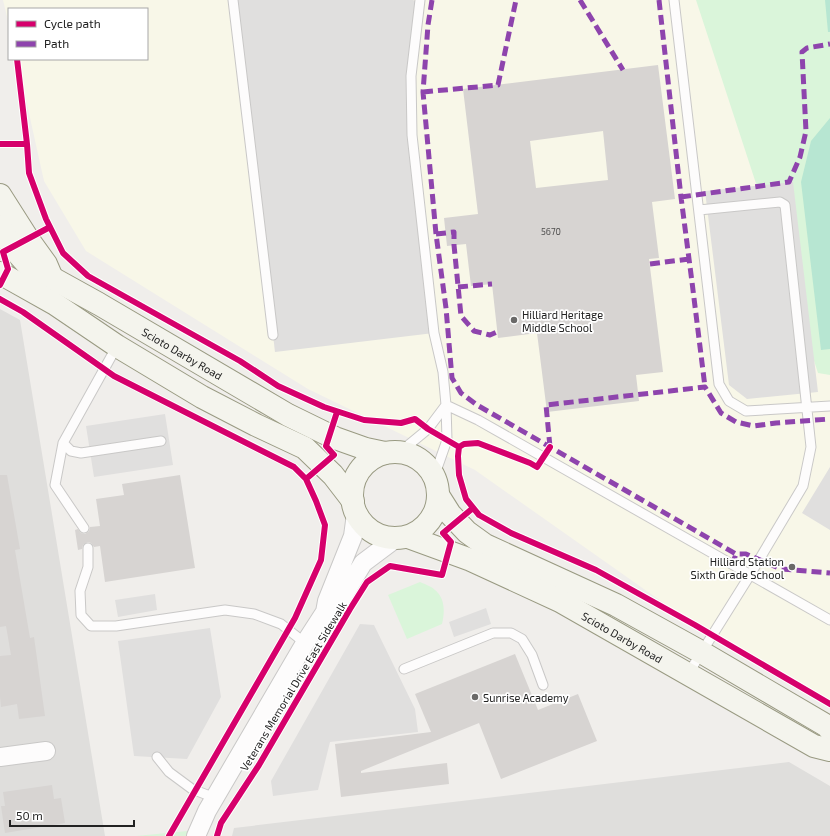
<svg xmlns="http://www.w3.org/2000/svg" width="830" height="836" font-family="'Exo 2',sans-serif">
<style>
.residential{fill:#dfdedc}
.education{fill:#f8f7e8}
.park{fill:#daf5da}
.pitch{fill:#b7e6d2}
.parking{fill:#e0dfde}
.building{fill:#d7d4d2;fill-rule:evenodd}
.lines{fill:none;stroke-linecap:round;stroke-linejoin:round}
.service-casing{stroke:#c9c8c7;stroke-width:11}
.minor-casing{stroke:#c9c8c7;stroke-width:20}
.secondary-casing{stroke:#999a82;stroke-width:24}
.service{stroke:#fdfcfc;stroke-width:9}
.minor{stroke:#fdfcfc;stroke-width:18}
.secondary{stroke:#f4f4ed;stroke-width:22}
.quiet{stroke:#8e44ad;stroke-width:5;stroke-dasharray:10 5;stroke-linecap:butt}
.cycleway-casing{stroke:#fff;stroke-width:8}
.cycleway{stroke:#d6006c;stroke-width:6}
.poi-dot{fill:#6a6968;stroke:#fff;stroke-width:1.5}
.labels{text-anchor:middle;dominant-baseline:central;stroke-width:3.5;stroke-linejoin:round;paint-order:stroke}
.number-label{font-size:9px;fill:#4f4e4e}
.poi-label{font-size:11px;fill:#222;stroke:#fff;text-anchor:start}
.street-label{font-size:11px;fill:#222;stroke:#fff}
</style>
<rect width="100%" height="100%" fill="#f0eeeb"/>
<!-- residential -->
<path class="residential" d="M 0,309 L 20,320 L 105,836 L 0,836 Z
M 789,762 L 830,786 L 830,836 L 232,836 L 234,828 Z"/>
<!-- education -->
<path class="education" d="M 3,0 L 830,0 L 830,704 L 695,625 L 475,470 L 308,389 L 86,251 L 44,181 L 17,59 L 147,59 L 147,9 L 9,9 L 9,25 Z"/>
<!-- park -->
<path class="park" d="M 696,0 L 830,0 L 830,375 L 818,373 Z
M 420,582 C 424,584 431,586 435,590 C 445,598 445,612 442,624 L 407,639 L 388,595 Z
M 198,830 L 201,836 L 136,836 Z"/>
<!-- pitch -->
<path class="pitch" d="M 825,0 L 830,0 L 830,32 L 828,32 Z
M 830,118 L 830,349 L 821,350 L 801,182 L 811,141 Z"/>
<!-- parking -->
<path class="parking" d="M 233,0 L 413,0 L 419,3 L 411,76 L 434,333 L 275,352 Z
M 793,182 L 818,392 L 747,399 L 729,385 L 705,191 Z
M 165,414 L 173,465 L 94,477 L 86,426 Z
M 830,467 L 830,530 L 802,513 Z
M 155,594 L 157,610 L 118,617 L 115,600 Z
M 486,608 L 491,624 L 454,637 L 449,622 Z
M 360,624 L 374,625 L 415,709 L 418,732 L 330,742 L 318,790 L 273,796 L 271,781 Z
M 210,628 L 221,697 L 187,759 L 134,756 L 118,641 Z"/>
<!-- building -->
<path class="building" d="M 658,65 L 675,199 L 652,202 L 659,258 L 649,259 L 663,372 L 636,375 L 639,401 L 547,412 L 537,333 L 498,338 L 492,284 L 471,286 L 466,244 L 447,246 L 444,218 L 478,214 L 463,89 ZM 603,131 L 608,180 L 536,188 L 530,141 Z
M 0,475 L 7,475 L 20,549 L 15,550 L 30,638 L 34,637 L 45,716 L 19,719 L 17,704 L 1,707 L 0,697 L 0,656 L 11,655 L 6,626 L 0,627 Z
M 180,475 L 195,568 L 105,582 L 100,546 L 94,547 L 91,543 L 88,542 L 83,545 L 82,549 L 78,550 L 75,530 L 78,529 L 81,533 L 85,534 L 89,531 L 90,527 L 100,526 L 96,499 L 124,495 L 122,484 Z
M 515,654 L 538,710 L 578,694 L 597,741 L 501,779 L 479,723 L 361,771 L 361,773 L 447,763 L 449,784 L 341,797 L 335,744 L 431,732 L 415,694 Z
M 52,785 L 54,799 L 61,798 L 65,823 L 5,833 L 1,806 L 5,806 L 3,792 Z"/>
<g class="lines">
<defs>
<path id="service" d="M 233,0 L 273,335
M 420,0 L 411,76 L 412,135 L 434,333 L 443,372 L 446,405 L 447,440 L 434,477
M 674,0 L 719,384 L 729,401 L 746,411 L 830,406
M 117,346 L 63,443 L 71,451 L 81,453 L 161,441
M 446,405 L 478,420 L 830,620
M 63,443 L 55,485 L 84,528
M 400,452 L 428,429 L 446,405
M 88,548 L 88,567 L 80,591 L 81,615 L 91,626 L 116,626 L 225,610 L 254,614 L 281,624 L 305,643
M 404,669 L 493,633 L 511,633 L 522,639 L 532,655 L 543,685
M 688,674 L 750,575 L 803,486 L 811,447 L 785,205 L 780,202 L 699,210
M 157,757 L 169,772 L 192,789 L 215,798"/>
<path id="minor" d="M 325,612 L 337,606 L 363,563 L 395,539
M 0,757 L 46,751
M 196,836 L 207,811 L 305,643 L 325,612 L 327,601 L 353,536 L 356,514"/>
<g id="secondary">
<path d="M 0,195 L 28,239 L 46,264 L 52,278"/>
<path id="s1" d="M 0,226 L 12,247 L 34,272 L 52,278 L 99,304 L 288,415 L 335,438 L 366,449 L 385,453"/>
<path d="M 0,273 L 55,304 L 117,346 L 202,397 L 256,425 L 305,448 L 333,475 L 353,501"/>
<circle cx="395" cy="495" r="43"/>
<path d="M 438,495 L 450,514 L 467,532 L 485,545 L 616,605 L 701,652 L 827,726 L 830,730"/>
<path id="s2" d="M 408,537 L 471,560 L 560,601 L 814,746 L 830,750"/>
</g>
</defs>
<!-- service casing -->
<use href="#service" class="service-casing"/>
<!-- minor casing -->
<use href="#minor" class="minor-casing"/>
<!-- secondary casing -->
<use href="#secondary" class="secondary-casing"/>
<!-- service -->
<use href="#service" class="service"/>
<!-- minor -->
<use href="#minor" class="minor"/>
<!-- secondary -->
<use href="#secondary" class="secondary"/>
<!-- quiet -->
<path class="quiet" d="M 432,0 L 428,25 L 423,92 L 436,234 L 446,308 L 452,378 L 461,393 L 477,405 L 736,554 L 746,554 L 781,569 L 830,573
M 580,0 L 623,70
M 659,0 L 681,197 L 692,282 L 705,387
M 423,92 L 498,85 L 516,0
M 681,197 L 789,182 L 800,157 L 806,131 L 802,52 L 807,48 L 830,44
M 436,234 L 454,232 L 454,245 L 461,316 L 474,331 L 490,335 L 497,332
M 650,264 L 689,259
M 458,287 L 492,284
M 550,447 L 546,405 L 705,387 L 721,413 L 736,422 L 754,426 L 776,423 L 830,419
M 732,565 L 736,554"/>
<defs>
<path id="cycleway" d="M 17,59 L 27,144
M 0,144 L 27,144 L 29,173 L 46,219 L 63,253 L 88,276 L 240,361 L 278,386 L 324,407 L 364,420 L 401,423 L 415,419 L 428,429 L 459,447
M 0,285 L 8,269 L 3,252 L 50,227
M 0,299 L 23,312 L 114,376 L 294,467 L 306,479 L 316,501 L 325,525 L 321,560 L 295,618 L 169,836
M 550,447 L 537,467 L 530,463 L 478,443 L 464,444 L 459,447 L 458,456 L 459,475 L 466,499 L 479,515 L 511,533 L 596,570 L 695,625 L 830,704
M 306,479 L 334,455 L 326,446 L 337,412
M 217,836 L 221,823 L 259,765 L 350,609 L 367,582 L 390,566 L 442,575 L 451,542 L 443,533 L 473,508"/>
</defs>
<!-- cycleway casing -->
<use href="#cycleway" class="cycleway-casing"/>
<!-- cycleway -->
<use href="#cycleway" class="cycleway"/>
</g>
<!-- markers -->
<g class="poi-dot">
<circle cx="514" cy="320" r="4"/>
<circle cx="792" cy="567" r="4"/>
<circle cx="475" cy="697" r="4"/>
</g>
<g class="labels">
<!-- number labels -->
<g class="number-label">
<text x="551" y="231">5670</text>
</g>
<!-- poi labels -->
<g class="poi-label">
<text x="522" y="314">Hilliard Heritage<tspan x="522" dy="13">Middle School</tspan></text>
<text x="784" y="561" text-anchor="end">Hilliard Station<tspan x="784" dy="13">Sixth Grade School</tspan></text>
<text x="483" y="697">Sunrise Academy</text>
</g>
<!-- street labels -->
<g class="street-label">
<text stroke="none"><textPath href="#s1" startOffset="227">Scioto Darby Road</textPath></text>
<text stroke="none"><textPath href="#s2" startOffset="237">Scioto Darby Road</textPath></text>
<text transform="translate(293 686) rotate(-59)">Veterans Memorial Drive East Sidewalk</text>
</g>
</g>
<!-- legend -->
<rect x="8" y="8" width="140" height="52" fill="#ffffff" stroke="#a7a7a7"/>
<rect x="16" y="21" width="20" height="6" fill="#d6006c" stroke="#a7a7a7"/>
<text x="44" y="28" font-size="12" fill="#222222">Cycle path</text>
<rect x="16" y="41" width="20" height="6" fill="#8e44ad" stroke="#a7a7a7"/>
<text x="44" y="48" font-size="12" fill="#222222">Path</text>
<!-- scale -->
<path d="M10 820v6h124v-6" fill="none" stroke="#222222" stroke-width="2"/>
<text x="16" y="820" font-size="12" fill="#222222" stroke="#ffffff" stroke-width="3" paint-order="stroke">50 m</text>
</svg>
